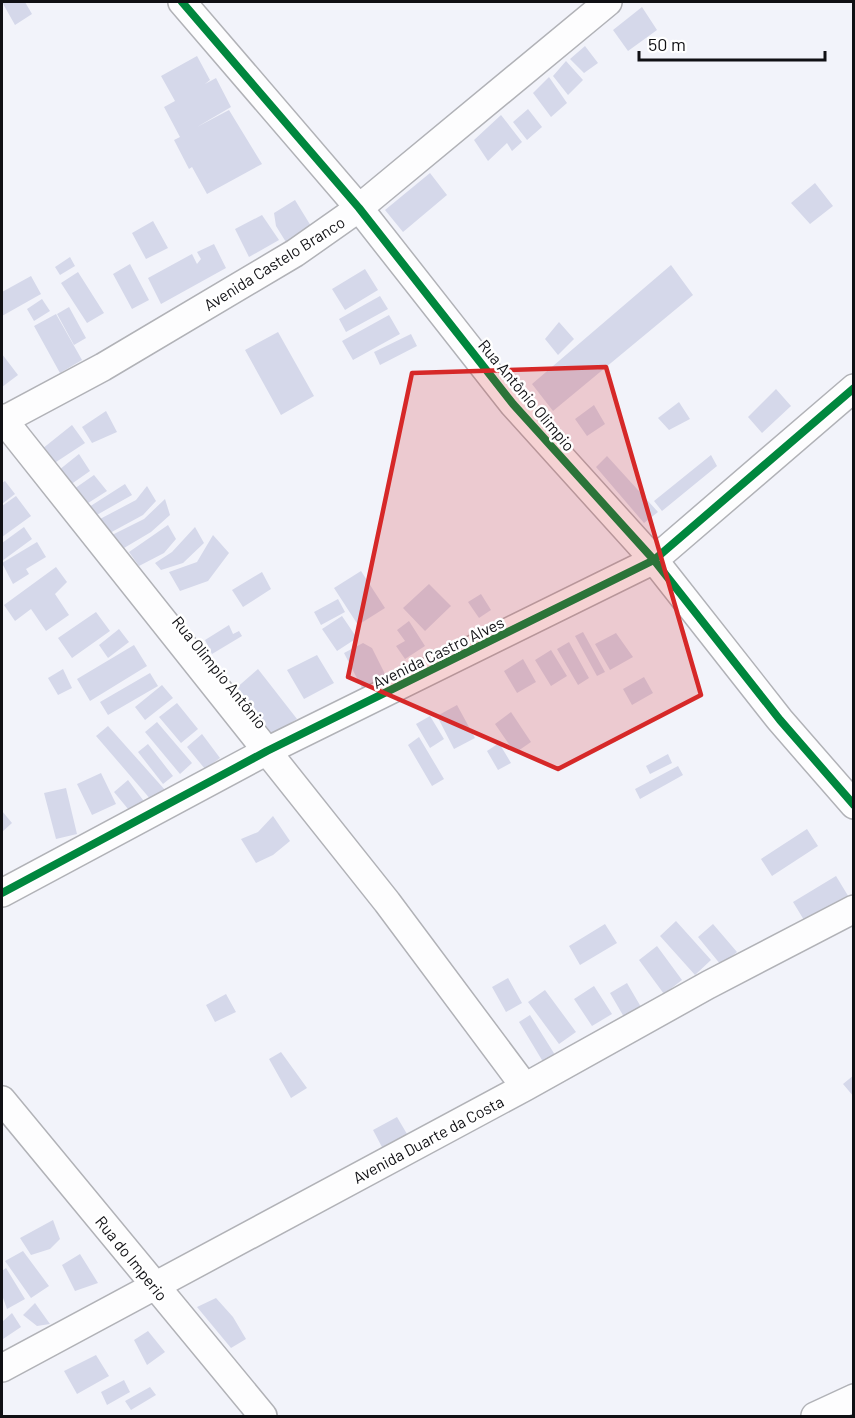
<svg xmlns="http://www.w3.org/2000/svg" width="855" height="1418" font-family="Barlow,sans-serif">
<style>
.building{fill:#d5d8ea}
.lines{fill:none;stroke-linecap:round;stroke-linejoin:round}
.minor-casing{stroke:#b1b2b7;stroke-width:30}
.minor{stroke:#fdfdfe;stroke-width:27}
.cycleway-casing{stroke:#fff;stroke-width:11}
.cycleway{stroke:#00873e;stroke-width:8}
.marked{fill:#d62828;fill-opacity:0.2;stroke:#d62828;stroke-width:4.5;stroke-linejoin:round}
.labels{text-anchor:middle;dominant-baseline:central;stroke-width:5;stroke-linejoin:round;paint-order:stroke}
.street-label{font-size:16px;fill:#101014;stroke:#fff}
</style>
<rect width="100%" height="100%" fill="#f2f3fa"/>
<!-- building -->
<path class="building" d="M 2,2 L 25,2 L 32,14 L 15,25 Z
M 642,7 L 657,30 L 628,51 L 613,30 Z
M 585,46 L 598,63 L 584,73 L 570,59 Z
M 197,56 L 210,80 L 205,84 L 216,78 L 231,107 L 197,127 L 229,110 L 262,164 L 207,194 L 192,167 L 189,169 L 174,140 L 180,137 L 164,107 L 175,101 L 161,76 Z
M 566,61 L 583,80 L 568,95 L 553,76 Z
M 549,77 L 567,103 L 551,117 L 533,93 Z
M 528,109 L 542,127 L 527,140 L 513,122 Z
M 501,115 L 522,142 L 512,151 L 507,143 L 488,161 L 474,140 Z
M 430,173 L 447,195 L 403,232 L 385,210 Z
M 815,183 L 833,206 L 810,224 L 791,203 Z
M 295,200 L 314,231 L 289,247 L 276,226 L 274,213 Z
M 262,215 L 279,240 L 249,257 L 235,229 Z
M 153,221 L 168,248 L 146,259 L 132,233 Z
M 214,244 L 226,268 L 161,304 L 148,278 L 192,254 L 197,264 L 201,259 L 197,252 Z
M 70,257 L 75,266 L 60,275 L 55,267 Z
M 130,264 L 149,300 L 132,309 L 113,274 Z
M 671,265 L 693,295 L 553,411 L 532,384 Z
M 365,269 L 378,290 L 345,310 L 332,289 Z
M 78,272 L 104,313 L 87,323 L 61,283 Z
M 31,276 L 41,294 L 2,316 L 2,292 Z
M 380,296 L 388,309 L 346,332 L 339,319 Z
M 42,299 L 50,311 L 34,321 L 27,309 Z
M 69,307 L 86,338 L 74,345 L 57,314 Z
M 56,314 L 82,360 L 60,373 L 34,326 Z
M 389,315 L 400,334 L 353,360 L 342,341 Z
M 559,322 L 574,339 L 558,355 L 545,339 Z
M 278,332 L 314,396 L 281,415 L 245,350 Z
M 411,334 L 417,346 L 380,365 L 374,352 Z
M 2,354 L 18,375 L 2,387 Z
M 776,389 L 791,406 L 762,433 L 748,417 Z
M 679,402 L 690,419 L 669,430 L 658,418 Z
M 594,405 L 605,424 L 587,436 L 575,419 Z
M 106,411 L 117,432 L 92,443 L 82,427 Z
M 72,425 L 85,443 L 53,464 L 42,449 Z
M 79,454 L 90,471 L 70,485 L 59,470 Z
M 711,455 L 717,466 L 662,511 L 654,501 Z
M 607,456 L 658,512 L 644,523 L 596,467 Z
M 94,475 L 107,491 L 85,505 L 74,489 Z
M 5,481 L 15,494 L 2,504 L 2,483 Z
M 125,484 L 132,495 L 95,516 L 89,507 Z
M 147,486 L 156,501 L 143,515 L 108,534 L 100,519 L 136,500 Z
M 16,496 L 31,516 L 2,537 L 2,506 Z
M 165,499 L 170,515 L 151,532 L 119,551 L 110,536 L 144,519 Z
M 168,525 L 176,539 L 164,553 L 139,566 L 129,552 Z
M 24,527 L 32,539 L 2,561 L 2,543 Z
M 195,527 L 204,543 L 183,563 L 161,570 L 155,563 L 172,552 Z
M 213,535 L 229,553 L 208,581 L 180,591 L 169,572 L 197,562 Z
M 37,542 L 46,557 L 26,569 L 29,574 L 13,584 L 2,563 Z
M 56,567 L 67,582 L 55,594 L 69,615 L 46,631 L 31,609 L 15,621 L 4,605 Z
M 361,571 L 385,608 L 358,625 L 334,588 Z
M 262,572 L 271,589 L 243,607 L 232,590 Z
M 429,584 L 451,606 L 425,631 L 403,608 Z
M 481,594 L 491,610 L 479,618 L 468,602 Z
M 338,599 L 345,612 L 321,625 L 314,612 Z
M 96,612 L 110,631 L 72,658 L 58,638 Z
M 342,616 L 357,638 L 337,651 L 322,629 Z
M 409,621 L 425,646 L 405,659 L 396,646 L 405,641 L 397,630 Z
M 229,625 L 233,634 L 239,631 L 242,636 L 212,654 L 205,640 Z
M 119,629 L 129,642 L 108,658 L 99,645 Z
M 583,632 L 605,672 L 597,676 L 575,636 Z
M 616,633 L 633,657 L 610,670 L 595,644 Z
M 569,642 L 589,678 L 578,685 L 557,649 Z
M 363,643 L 372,648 L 386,676 L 362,688 L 344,653 Z
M 134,645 L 147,666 L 90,701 L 77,679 Z
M 551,650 L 567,676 L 551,686 L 535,660 Z
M 317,655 L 334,683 L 304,699 L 287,670 Z
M 523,659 L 536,682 L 517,693 L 504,671 Z
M 63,669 L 72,688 L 58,695 L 48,678 Z
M 258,669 L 297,719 L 271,735 L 234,690 Z
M 150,673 L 158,686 L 108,715 L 100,702 Z
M 644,677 L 653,693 L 632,705 L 623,689 Z
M 162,685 L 173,698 L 145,720 L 135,707 Z
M 177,703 L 198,729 L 181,743 L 159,717 Z
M 457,705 L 475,738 L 454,749 L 437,716 Z
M 511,712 L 531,742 L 515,753 L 495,724 Z
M 430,716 L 444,739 L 430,748 L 416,724 Z
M 157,722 L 192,763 L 180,774 L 145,732 Z
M 108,726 L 165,790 L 152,801 L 96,736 Z
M 202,734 L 220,758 L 205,769 L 187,747 Z
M 419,737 L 444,779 L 432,786 L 408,745 Z
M 499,743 L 511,763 L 498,770 L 487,751 Z
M 148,744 L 173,776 L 163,784 L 138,752 Z
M 668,754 L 672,763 L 650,774 L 646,766 Z
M 678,766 L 683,775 L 640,799 L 635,789 Z
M 101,773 L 116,804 L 92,815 L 77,784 Z
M 128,780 L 146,804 L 133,815 L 114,792 Z
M 66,788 L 77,834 L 56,839 L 44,793 Z
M 2,811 L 12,823 L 2,832 Z
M 273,816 L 290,841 L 273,855 L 256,863 L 241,839 L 258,832 Z
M 807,829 L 818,846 L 772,876 L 761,859 Z
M 836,876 L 850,899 L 807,925 L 793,902 Z
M 676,921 L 711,960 L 695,975 L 660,936 Z
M 605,924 L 617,943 L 580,965 L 569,946 Z
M 713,924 L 737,952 L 721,965 L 698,937 Z
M 657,946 L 682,980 L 664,994 L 639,960 Z
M 508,978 L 522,1003 L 506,1012 L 492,987 Z
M 627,983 L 641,1007 L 624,1017 L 610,993 Z
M 594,986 L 612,1014 L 592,1026 L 574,999 Z
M 545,990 L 576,1032 L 559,1044 L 528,1002 Z
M 226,994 L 236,1012 L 215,1022 L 206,1005 Z
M 530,1015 L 557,1058 L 545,1065 L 519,1022 Z
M 281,1052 L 307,1088 L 291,1098 L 269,1059 Z
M 854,1075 L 854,1097 L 843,1084 Z
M 397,1117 L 407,1134 L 383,1149 L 373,1130 Z
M 53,1220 L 60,1239 L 50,1249 L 31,1255 L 20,1238 Z
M 23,1251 L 49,1286 L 31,1298 L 5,1261 Z
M 80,1254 L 98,1283 L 75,1291 L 62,1265 Z
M 6,1268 L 25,1299 L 7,1309 L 2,1295 L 2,1271 Z
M 216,1298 L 233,1317 L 246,1339 L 231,1348 L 197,1307 Z
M 35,1303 L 50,1324 L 37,1326 L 23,1315 Z
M 12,1313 L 21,1327 L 3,1339 L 2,1322 Z
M 148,1331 L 165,1352 L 147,1365 L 134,1340 Z
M 96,1355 L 109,1376 L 77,1394 L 64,1371 Z
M 124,1380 L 130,1392 L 107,1405 L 101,1392 Z
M 150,1387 L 156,1395 L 131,1410 L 125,1401 Z"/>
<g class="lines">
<defs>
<path id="minor" d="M 182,2 L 359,208 L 513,404 L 654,560 L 780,720 L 854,805
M 2,418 L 387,902 L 525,1087
M 2,421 L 103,367 L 295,253 L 359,208 L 608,2
M 2,893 L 267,751 L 654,560 L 854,388
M 2,1100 L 263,1416
M 2,1368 L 525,1087 L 708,985 L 854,909
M 815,1416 L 854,1398"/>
</defs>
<!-- minor casing -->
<use href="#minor" class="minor-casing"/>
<!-- minor -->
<use href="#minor" class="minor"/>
<defs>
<path id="cycleway" d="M 182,2 L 359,208 L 513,404 L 654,560 L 780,720 L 854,805
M 2,893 L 267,751 L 654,560 L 854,388"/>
</defs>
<!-- cycleway casing -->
<use href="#cycleway" class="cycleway-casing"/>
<!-- cycleway -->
<use href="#cycleway" class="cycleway"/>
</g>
<!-- marked area -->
<path class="marked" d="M 606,367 L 701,695 L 558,769 L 348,677 L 412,373 Z"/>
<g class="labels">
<!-- street labels -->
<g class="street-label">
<text transform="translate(274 263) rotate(-32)">Avenida Castelo Branco</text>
<text transform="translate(527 395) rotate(50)">Rua Antônio Olimpio</text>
<text transform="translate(438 652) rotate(-26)">Avenida Castro Alves</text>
<text transform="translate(220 672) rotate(51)">Rua Olimpio Antônio</text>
<text transform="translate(428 1139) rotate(-28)">Avenida Duarte da Costa</text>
<text transform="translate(132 1258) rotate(51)">Rua do Imperio</text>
</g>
</g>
<!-- border -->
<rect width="855" height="1418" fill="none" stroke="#101014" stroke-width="6"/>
<!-- scale -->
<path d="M639 51v9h186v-9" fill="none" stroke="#101014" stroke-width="3"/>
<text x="648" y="51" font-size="18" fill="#101014" stroke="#ffffff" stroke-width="4.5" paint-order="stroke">50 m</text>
</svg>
